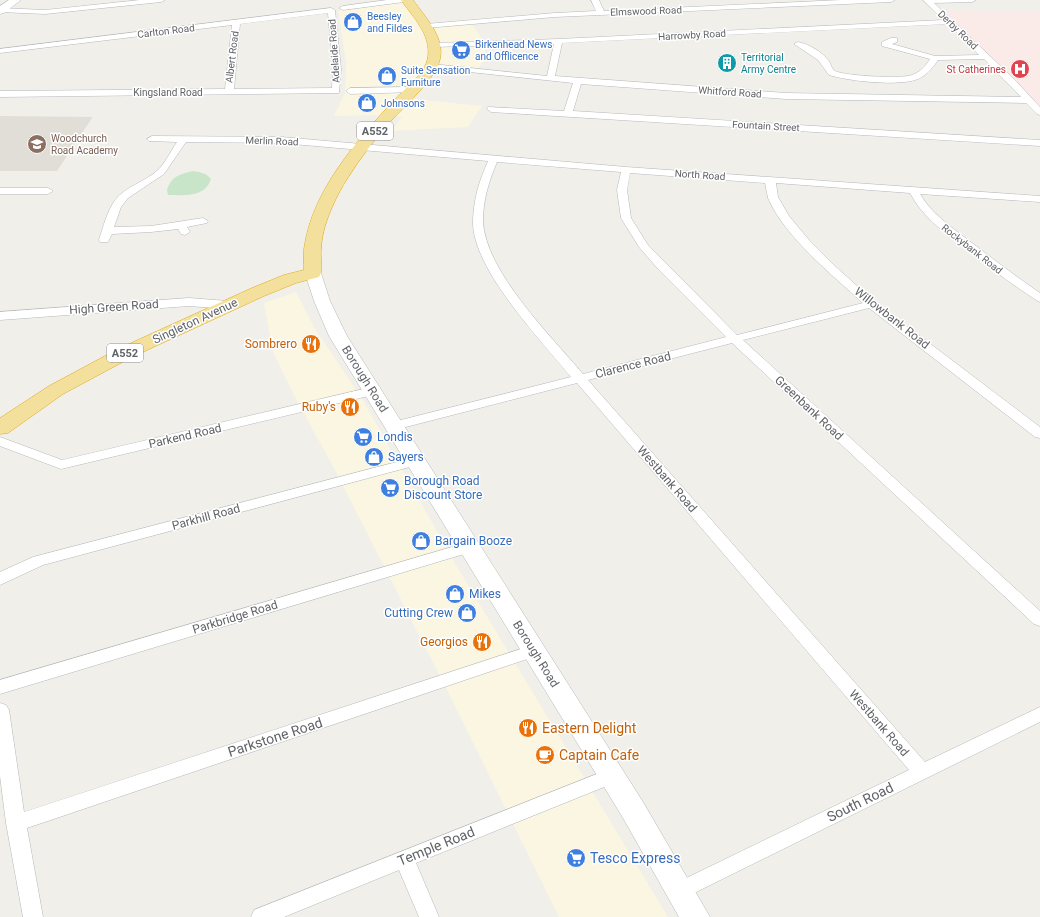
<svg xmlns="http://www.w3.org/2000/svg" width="1040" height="917" font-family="Roboto,sans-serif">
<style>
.commercial{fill:#fbf6e2}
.education{fill:#e0ded7}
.medical{fill:#faeae8}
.green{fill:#c8e5c9}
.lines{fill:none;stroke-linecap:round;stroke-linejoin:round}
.street-casing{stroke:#b5b8bb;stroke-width:1}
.secondary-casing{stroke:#b5b7bb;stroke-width:1}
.highway-casing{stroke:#e1a817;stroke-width:1}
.street{fill:#fff;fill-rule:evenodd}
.secondary{fill:#fff;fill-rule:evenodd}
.highway{fill:#f3e09d;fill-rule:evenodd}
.labels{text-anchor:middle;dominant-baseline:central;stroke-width:3;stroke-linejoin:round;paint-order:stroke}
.far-street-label{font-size:10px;fill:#606367;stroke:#fff}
.far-shop-label{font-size:10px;fill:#366cbe;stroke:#fff;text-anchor:start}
.far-culture-label{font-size:10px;fill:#0d838f;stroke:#fff;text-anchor:start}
.far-health-label{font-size:10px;fill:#be3a42;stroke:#fff;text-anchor:end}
.far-education-label{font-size:10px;fill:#785e54;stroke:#fff;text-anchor:start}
.shield{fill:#fff;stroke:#909295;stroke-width:1}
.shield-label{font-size:11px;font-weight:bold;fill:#606367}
.street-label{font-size:12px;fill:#606367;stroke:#fff}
.food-label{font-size:12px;fill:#c56008;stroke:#fff;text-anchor:end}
.shop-label{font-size:12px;fill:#366cbe;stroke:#fff;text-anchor:start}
.near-food-label{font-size:14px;fill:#c56008;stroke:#fff;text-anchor:start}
.near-street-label{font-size:14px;fill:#606367;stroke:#fff}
.near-shop-label{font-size:14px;fill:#366cbe;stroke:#fff;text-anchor:start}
</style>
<rect width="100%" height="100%" fill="#f0efe9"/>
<!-- commercial -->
<path class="commercial" d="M 404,1 L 423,27 L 472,24 L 480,35 L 487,56 L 479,68 L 429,63 L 402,98 L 482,106 L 468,127 L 391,131 L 402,117 L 386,115 L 334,116 L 345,93 L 346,63 L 338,10 Z
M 296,292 L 315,329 L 364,402 L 456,565 L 668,917 L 559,917 L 448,692 L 336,472 L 296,399 L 273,352 L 264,303 Z"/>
<!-- education -->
<path class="education" d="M 0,116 L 92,117 L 92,118 L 57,171 L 0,171 Z"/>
<!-- medical -->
<path class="medical" d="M 1040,11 L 1040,107 L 939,12 Z"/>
<!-- green -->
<path class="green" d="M 193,171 C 200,172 206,173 211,179 C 205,198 184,195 168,195 L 167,190 C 171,177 179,174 193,171 Z"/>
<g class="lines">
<defs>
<path id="street" d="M 140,0 L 165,0 L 161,2 L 45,14 L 0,12 L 0,8 L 45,10 Z
M 387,0 L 408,0 L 404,2 L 343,10 L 339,8 L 343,6 Z
M 591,0 L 599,0 L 604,11 L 841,0 L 895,0 L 891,2 L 555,17 L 426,28 L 422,26 L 426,24 L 555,13 L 596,11 Z
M 923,0 L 976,0 L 972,2 L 934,3 L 1014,79 L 1040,107 L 1040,115 L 1037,114 L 1026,103 L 786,99 L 581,84 L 573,111 L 1040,140 L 1040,146 L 491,112 L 487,109 L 488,107 L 564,111 L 573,83 L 432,68 L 428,66 L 432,64 L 547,76 L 554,44 L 431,47 L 430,45 L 434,43 L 559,39 L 943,20 ZM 948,24 L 979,55 L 935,56 L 892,44 L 897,42 L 897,38 L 891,38 L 882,42 L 882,46 L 930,59 C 926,66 920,72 912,75 C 902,79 845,76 835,71 C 832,69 831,65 829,61 C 822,52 809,44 798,42 L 794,44 L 818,60 L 829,75 C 848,81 896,86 915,80 C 925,77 932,69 938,60 L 984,59 L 1021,97 L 786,93 L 555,76 L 562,43 Z
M 331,8 L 335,10 L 341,69 L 339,93 L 0,97 L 0,91 L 225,89 L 232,25 L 0,53 L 0,49 ZM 328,13 L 333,69 L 332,88 L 234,89 L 240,24 Z
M 412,87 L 416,90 L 415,92 L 350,94 L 346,91 L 350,88 Z
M 152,136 L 281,137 L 626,167 L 1040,196 L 1040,202 L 920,194 C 932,214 950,226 968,240 C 992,258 1015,276 1040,293 L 1040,302 L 1036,300 C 1010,283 986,265 961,245 C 941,230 922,216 910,193 L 776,183 L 778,197 L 789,216 L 809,240 L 836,267 L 875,302 L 1040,427 L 1040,438 L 1035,437 L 869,308 L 743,340 L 1040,611 L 1040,626 L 1034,624 L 732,343 L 588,380 L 925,762 L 1040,707 L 1040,722 L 686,897 L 679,900 L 672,897 L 669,891 L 672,885 L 909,770 L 577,383 L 394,430 L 389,429 L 387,426 L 389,423 L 571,377 C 541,340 471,268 473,220 C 474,197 479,182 488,161 L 281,143 L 186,142 L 164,174 L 128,198 L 121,207 L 114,227 L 151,226 L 203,218 L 208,221 L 207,223 L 187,227 L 190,232 L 185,235 L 181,234 L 178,229 L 151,232 L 112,234 L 108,242 L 100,242 L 99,240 C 103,227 107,212 115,200 C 126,186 145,182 158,170 C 165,163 171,151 177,142 L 149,141 L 147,139 ZM 497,162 L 621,172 L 617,190 L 621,218 L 639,247 L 659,270 L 726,337 L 583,374 C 551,336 485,271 483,221 C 483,200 489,181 497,162 ZM 630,173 L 765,183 C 766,188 767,193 768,198 C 784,236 832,275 863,303 L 737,335 L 648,245 L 631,218 L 627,190 Z
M 0,188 L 48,188 L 53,191 L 48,194 L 0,194 Z
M 189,298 L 228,301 L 232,303 L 234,305 L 232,307 L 228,309 L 189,306 L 0,320 L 0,312 Z
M 372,387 L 377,388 L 379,391 L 377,394 L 61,469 L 0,446 L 0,437 L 62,460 Z
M 416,457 L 421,458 L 423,461 L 421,464 L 43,565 L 0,585 L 0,572 L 33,557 Z
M 469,542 L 474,543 L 477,547 L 474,551 L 0,694 L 0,680 Z
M 533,645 L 539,647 L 541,651 L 539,655 L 27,828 L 43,917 L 23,917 L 6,823 L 0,776 L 0,703 L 6,705 L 9,710 L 24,812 Z
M 612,768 L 619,771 L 621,776 L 619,781 L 416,863 L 439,917 L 419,917 L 399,870 L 284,917 L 251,917 L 254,910 Z"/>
<path id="secondary" d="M 9,0 L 21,0 L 4,13 L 0,14 L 0,6 Z
M 313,268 L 319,270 L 321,273 L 330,301 L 347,336 L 643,802 L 710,917 L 679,917 L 623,818 L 329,336 L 314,301 L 305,273 L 307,270 Z"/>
<path id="highway" d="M 401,0 L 413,0 C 425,17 445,37 440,59 C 436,79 405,105 391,121 C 375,139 360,158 347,179 C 338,193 330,210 325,226 C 323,233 321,243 321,250 C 320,259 324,269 319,277 L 296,283 L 264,296 L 132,357 L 63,394 L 8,433 L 0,434 L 0,418 L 49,386 L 118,349 L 252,288 L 284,275 L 304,270 C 304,263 303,255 304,249 C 312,190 357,141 395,99 C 406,87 425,75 428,57 C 431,34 413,17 401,0 Z"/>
</defs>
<!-- street casing -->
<use href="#street" class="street-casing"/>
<!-- secondary casing -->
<use href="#secondary" class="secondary-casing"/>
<!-- highway casing -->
<use href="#highway" class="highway-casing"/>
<!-- street -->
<use href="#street" class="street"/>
<!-- secondary -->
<use href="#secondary" class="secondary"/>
<!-- highway -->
<use href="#highway" class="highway"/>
</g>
<!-- icons -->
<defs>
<symbol id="shop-disc" viewBox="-11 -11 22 22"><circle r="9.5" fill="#3f7fe0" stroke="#fff"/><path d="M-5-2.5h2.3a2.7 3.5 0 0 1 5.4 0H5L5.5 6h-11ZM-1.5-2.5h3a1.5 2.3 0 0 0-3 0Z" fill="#fff"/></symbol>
<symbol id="supermarket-disc" viewBox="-11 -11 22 22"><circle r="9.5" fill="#3f7fe0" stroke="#fff"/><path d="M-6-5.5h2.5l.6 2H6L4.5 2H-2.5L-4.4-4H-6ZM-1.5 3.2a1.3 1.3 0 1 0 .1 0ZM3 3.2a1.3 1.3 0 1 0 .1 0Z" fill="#fff"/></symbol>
<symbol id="building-disc" viewBox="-11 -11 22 22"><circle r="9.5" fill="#0f9aa8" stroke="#fff"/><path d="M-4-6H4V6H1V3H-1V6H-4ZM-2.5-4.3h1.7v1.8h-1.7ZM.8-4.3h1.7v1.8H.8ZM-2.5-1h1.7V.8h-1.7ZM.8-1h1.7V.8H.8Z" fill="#fff"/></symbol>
<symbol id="hospital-disc" viewBox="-11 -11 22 22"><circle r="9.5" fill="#e0444e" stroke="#fff"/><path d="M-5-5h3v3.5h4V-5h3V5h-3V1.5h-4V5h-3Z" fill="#fff"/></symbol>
<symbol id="school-disc" viewBox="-11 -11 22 22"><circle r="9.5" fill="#8d6e63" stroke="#fff"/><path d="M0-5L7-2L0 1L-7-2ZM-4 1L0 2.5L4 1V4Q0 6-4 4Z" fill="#fff"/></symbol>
<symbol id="restaurant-disc" viewBox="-11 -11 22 22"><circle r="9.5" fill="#e8710a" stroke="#fff"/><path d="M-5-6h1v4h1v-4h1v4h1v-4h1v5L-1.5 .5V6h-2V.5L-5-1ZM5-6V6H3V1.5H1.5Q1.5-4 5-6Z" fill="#fff"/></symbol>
<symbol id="cafe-disc" viewBox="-11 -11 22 22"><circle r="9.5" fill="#e8710a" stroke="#fff"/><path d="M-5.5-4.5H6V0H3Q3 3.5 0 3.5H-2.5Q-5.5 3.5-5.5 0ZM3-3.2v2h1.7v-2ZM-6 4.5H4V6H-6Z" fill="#fff"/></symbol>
</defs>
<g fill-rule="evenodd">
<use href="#shop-disc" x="342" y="11" width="22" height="22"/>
<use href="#supermarket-disc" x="450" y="39" width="22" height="22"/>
<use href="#building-disc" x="716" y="52" width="22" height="22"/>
<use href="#hospital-disc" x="1009" y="58" width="22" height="22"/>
<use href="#shop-disc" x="376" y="65" width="22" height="22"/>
<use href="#shop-disc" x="356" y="92" width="22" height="22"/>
<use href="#school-disc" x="26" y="133" width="22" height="22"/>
<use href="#restaurant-disc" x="300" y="333" width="22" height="22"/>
<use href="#restaurant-disc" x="339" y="396" width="22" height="22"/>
<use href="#supermarket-disc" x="352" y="426" width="22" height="22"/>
<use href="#shop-disc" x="363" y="446" width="22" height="22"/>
<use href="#supermarket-disc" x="379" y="477" width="22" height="22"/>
<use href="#shop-disc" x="410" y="530" width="22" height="22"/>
<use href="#shop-disc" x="444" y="583" width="22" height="22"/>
<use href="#shop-disc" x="456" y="602" width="22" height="22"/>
<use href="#restaurant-disc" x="471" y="631" width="22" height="22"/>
<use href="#restaurant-disc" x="517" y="717" width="22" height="22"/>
<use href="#cafe-disc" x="534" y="744" width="22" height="22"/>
<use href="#supermarket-disc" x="565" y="847" width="22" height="22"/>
</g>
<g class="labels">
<!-- far-street labels -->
<g class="far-street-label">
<text transform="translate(646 11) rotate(-2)">Elmswood Road</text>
<text transform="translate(958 30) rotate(44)">Derby Road</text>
<text transform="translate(166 31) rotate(-7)">Carlton Road</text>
<text transform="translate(692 35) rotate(-3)">Harrowby Road</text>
<text transform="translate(334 51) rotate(-94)">Adelaide Road</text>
<text transform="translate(232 57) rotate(-83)">Albert Road</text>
<text x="168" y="92">Kingsland Road</text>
<text transform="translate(730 92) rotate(4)">Whitford Road</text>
<text transform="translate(766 126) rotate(3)">Fountain Street</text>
<text transform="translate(272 141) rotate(2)">Merlin Road</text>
<text transform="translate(700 175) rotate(4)">North Road</text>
<text transform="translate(972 249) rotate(38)">Rockybank Road</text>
</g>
<!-- far-shop labels -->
<g class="far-shop-label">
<text x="367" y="16">Beesley<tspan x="367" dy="12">and Fildes</tspan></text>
<text x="475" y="44">Birkenhead News<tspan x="475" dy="12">and Offlicence</tspan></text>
<text x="401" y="70">Suite Sensation<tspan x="401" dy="12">Furniture</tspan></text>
<text x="381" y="103">Johnsons</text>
</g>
<!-- far-culture labels -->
<g class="far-culture-label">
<text x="741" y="57">Territorial<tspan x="741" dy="12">Army Centre</tspan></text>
</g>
<!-- far-health labels -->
<g class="far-health-label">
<text x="1006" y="69">St Catherines</text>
</g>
<!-- far-education labels -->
<g class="far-education-label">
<text x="51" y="138">Woodchurch<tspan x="51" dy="12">Road Academy</tspan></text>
</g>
<!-- shield labels -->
<g class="shield">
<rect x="357" y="122" width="36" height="18" rx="3"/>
<rect x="107" y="344" width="36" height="18" rx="3"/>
</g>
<g class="shield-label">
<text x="375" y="131">A552</text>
<text x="125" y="353">A552</text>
</g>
<!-- street labels -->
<g class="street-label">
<text transform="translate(114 307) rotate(-4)">High Green Road</text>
<text transform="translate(892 318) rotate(38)">Willowbank Road</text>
<text transform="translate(195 321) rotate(-25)">Singleton Avenue</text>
<text transform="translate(633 365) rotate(-14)">Clarence Road</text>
<text transform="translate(365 379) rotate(58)">Borough Road</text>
<text transform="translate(809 408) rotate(43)">Greenbank Road</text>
<text transform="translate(185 436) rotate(-13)">Parkend Road</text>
<text transform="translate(667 479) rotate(49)">Westbank Road</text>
<text transform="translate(206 517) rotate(-15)">Parkhill Road</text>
<text transform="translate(235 617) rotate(-17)">Parkbridge Road</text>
<text transform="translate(536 654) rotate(58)">Borough Road</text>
<text transform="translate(879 723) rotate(49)">Westbank Road</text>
</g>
<!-- food labels -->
<g class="food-label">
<text x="297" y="344">Sombrero</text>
<text x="336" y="407">Ruby's</text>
<text x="468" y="642">Georgios</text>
</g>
<!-- shop labels -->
<g class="shop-label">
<text x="377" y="437">Londis</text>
<text x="388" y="457">Sayers</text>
<text x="404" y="481">Borough Road<tspan x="404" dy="14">Discount Store</tspan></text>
<text x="435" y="541">Bargain Booze</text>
<text x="469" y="594">Mikes</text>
<text x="453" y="613" text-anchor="end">Cutting Crew</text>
</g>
<!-- near-food labels -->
<g class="near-food-label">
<text x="542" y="728">Eastern Delight</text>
<text x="559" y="755">Captain Cafe</text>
</g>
<!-- near-street labels -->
<g class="near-street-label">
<text transform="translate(275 737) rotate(-18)">Parkstone Road</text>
<text transform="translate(860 802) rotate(-26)">South Road</text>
<text transform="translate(436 846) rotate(-22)">Temple Road</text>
</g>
<!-- near-shop labels -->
<g class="near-shop-label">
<text x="590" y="858">Tesco Express</text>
</g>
</g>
</svg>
